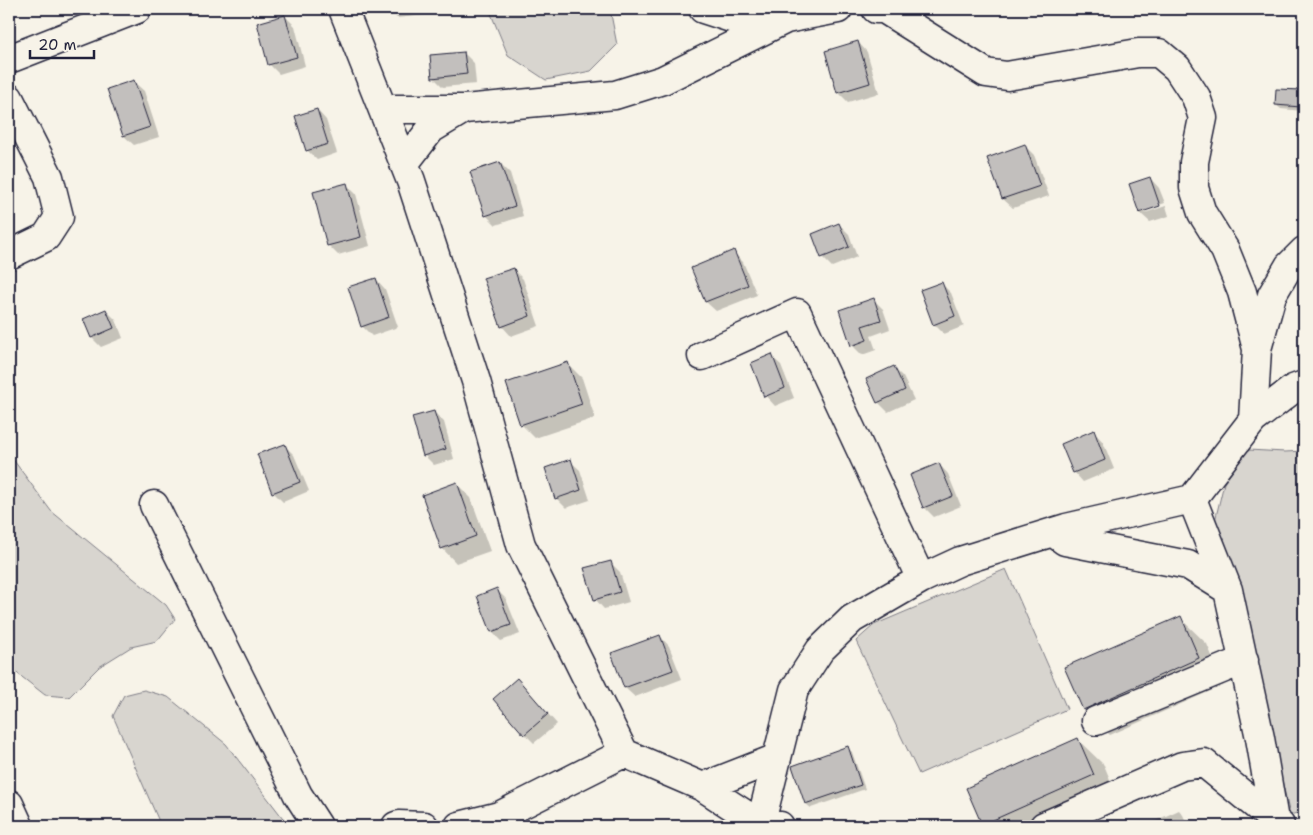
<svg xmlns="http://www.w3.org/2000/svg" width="1313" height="835" font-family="'Shantell Sans',sans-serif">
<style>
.green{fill:#d8d5cf;stroke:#7d7c85}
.shadow{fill:#0003}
.building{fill:#c2bfbd;stroke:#22223b}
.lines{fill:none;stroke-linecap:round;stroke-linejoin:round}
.minor-casing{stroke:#22223b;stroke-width:31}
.minor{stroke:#f7f3e8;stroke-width:28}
</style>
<rect width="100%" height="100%" fill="#f7f3e8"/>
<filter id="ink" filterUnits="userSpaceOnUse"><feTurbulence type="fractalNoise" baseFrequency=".02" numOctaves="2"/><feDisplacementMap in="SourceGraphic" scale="10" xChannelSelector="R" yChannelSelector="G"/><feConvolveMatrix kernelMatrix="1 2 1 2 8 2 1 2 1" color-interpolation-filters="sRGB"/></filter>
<g filter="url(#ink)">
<!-- green -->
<path class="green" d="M 489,9 L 610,9 L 617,45 L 591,71 L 546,80 L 508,55 Z
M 1248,450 L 1285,452 L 1304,451 L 1304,811 L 1290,815 L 1254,660 L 1215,521 L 1224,483 Z
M 9,454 L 51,511 L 166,605 L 175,619 L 157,641 L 131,647 L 99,667 L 69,697 L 45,695 L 13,670 L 9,665 Z
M 1006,569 L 1067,709 L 919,774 L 856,641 L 874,625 Z
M 144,690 L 168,697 L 226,744 L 289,826 L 161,826 L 113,716 L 124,695 Z"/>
<!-- shadow -->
<path class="shadow" d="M 387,9 L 424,9 L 425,15 L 397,18 Z
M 1140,9 L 1158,9 L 1158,11 Z
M 1302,9 L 1304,9 L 1304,33 Z
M 285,16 L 295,26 L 305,66 L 279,74 L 269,64 Z
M 858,42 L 867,52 L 879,93 L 848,102 L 838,92 Z
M 464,53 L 474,63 L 476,84 L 443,87 L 433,77 Z
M 134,82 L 144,91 L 159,137 L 134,145 L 124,136 L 109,90 Z
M 1277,90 L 1304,92 L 1304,111 L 1281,109 L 1276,105 Z
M 317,110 L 326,120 L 337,153 L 317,160 L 307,150 Z
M 1025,146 L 1034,155 L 1049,196 L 1013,208 L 1003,199 L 989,158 Z
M 500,163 L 510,173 L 523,216 L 496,225 L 486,215 Z
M 9,164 L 12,171 L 9,172 Z
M 1150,178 L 1159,188 L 1165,203 L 1144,210 L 1144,213 L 1166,206 L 1169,216 L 1150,222 L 1140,213 Z
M 346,184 L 356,194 L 370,246 L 338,255 L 328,245 Z
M 839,224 L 849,234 L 857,257 L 832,267 L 822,257 Z
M 733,252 L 743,262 L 757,295 L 716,311 L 706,302 L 693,269 Z
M 513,269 L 523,279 L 539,326 L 511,336 L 502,326 Z
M 376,279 L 385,289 L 398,327 L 372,336 L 362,326 Z
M 941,283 L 951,293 L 964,326 L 944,334 L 934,324 Z
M 874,300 L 883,309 L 890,329 L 871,336 L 876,350 L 862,355 L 852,345 Z
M 106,310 L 116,320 L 123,338 L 101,347 L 92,338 Z
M 771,356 L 781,365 L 794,398 L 775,406 L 766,396 Z
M 567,363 L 582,378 L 595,418 L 535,438 L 521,424 Z
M 894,368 L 903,377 L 914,400 L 888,412 L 878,402 Z
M 434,412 L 444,422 L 454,459 L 434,465 L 424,455 Z
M 1094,432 L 1103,442 L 1114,469 L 1083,482 L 1074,472 Z
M 284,445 L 294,455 L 309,491 L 283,502 L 273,492 Z
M 570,461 L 580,470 L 590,500 L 566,508 L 556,498 Z
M 939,464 L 948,474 L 961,506 L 934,517 L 924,507 Z
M 457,484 L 471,498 L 490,551 L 456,563 L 442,548 Z
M 610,562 L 620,572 L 629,602 L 604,609 L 595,599 Z
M 497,590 L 506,599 L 520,634 L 501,641 L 492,632 Z
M 1180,618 L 1207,644 L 1224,685 L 1110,735 L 1084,709 Z
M 660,636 L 669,646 L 682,679 L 635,697 L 625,688 L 613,654 Z
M 517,679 L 557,724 L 534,743 L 525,734 Z
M 1077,739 L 1104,765 L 1119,801 L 1063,826 L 985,826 L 983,824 Z
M 848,748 L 852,752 L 865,789 L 811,808 L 806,804 L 793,767 Z
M 1179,810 L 1183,815 L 1188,826 L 1144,826 Z"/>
<!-- building -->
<path class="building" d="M 285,15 L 297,57 L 268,65 L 257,23 Z
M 858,41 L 870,83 L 837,93 L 825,51 Z
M 464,52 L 467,74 L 432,78 L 430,55 Z
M 134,80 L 150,127 L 123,136 L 107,89 Z
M 1276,89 L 1302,90 L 1301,107 L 1275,105 Z
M 317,109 L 328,144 L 306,151 L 295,116 Z
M 1025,144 L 1040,186 L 1002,199 L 987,158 Z
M 500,162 L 515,206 L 485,216 L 470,172 Z
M 1150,177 L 1160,206 L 1139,213 L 1129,184 Z
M 347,183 L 361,237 L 327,246 L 313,192 Z
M 839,223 L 849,247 L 821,258 L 812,234 Z
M 734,250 L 748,285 L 705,302 L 691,268 Z
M 514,268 L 530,316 L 501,327 L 483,278 Z
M 376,278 L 389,317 L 361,327 L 348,287 Z
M 942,282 L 955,316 L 933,325 L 920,290 Z
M 874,298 L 881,320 L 862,326 L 867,340 L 851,346 L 839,310 Z
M 106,309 L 114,328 L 91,338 L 83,319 Z
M 772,354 L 785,388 L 764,397 L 751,363 Z
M 568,362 L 582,404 L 520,425 L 506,383 Z
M 894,366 L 905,390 L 877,403 L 866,379 Z
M 434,411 L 446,449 L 423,456 L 412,417 Z
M 1094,430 L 1105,460 L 1073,473 L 1061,444 Z
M 285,444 L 300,482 L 272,493 L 257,454 Z
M 571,459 L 581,490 L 555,499 L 545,468 Z
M 939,463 L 953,496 L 923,508 L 910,475 Z
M 457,482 L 476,536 L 441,549 L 422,495 Z
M 611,561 L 620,592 L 594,600 L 584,568 Z
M 497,588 L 511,625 L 491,632 L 477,596 Z
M 1181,616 L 1199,658 L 1083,710 L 1064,667 Z
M 660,635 L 673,670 L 624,688 L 611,653 Z
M 517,678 L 548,714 L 524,735 L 493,699 Z
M 1078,738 L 1094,775 L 982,825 L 966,788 Z
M 848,746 L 861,785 L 805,804 L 792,766 Z"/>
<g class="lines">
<defs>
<path id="minor" d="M 343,9 L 411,181 L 476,381 L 521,545 L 624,753 L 703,787 L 760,824 L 780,826
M 703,9 L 765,29
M 876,9 L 884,9 L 986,73 L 1007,76 L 1138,53 L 1159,53 L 1177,68 L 1196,97 L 1203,118 L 1194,162 L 1194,188 L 1202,213 L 1225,250 L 1242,292 L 1257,349 L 1253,420
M 9,59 L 137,9
M 9,98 L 49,177 L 59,217 L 46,237 L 9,255
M 384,109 L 464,109 L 615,95 L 663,80 L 786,19 L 838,9
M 404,164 L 431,129 L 464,109
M 1257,349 L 1272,295 L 1289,266 L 1304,251
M 702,356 L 797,313 L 921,579
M 1192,499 L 1228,590 L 1260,738 L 1274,820
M 154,505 L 298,795 L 318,826
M 1053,532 L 1065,541 L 1188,565 L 1228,590
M 1096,721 L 1244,660
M 703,787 L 777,758
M 9,804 L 19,826
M 396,826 L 399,825 L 424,826
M 459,826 L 499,816 L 624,753
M 760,826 L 794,690 L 820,650 L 852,619 L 921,579 L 960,561 L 1066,528 L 1192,499 L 1253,420 L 1293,389 L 1304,385
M 1044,826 L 1182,766 L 1204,763 L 1280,825"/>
</defs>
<!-- minor casing -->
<use href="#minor" class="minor-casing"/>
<!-- minor -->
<use href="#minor" class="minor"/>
</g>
</g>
<!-- margin -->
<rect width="1313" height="835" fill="none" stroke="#f7f3e8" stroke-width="30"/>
<rect x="15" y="15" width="1283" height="805" fill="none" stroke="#22223b" stroke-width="2" filter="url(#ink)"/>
<!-- scale -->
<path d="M30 50v8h64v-8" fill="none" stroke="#22223b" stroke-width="2.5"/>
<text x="38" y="50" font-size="15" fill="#22223b" stroke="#f7f3e8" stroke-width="4" paint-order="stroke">20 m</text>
</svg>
